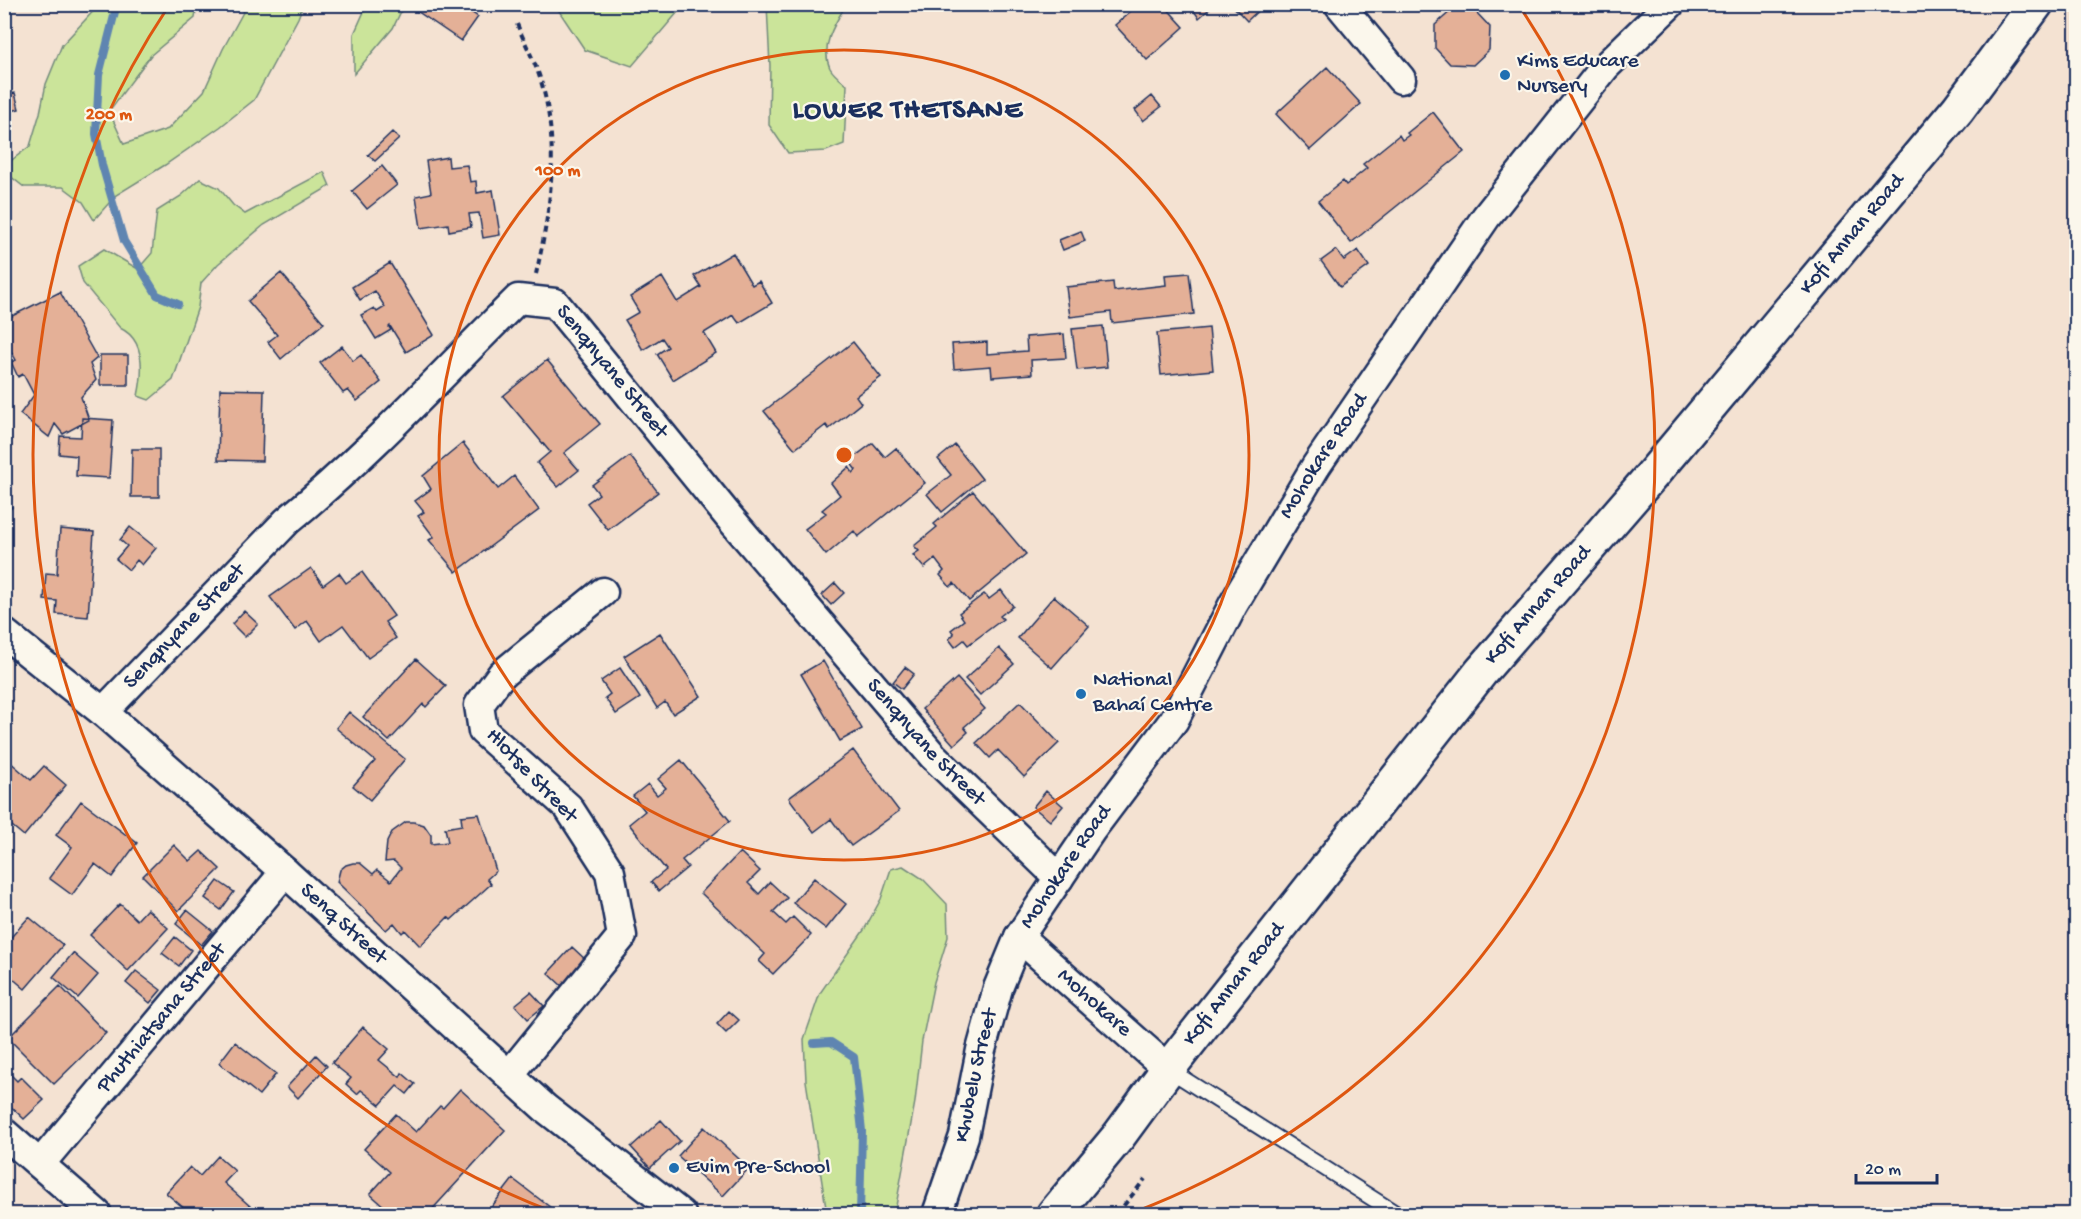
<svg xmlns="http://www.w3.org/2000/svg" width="2081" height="1219" font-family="'Gochi Hand',sans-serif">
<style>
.green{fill:#cbe49a;stroke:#738a7c;stroke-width:1.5}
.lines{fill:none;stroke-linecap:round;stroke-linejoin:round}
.stream{stroke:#5f85b1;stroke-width:8}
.building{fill:#e4b097;stroke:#1b2f5e;stroke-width:1.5}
.service-casing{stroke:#1b2f5e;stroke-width:18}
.minor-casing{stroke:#1b2f5e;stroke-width:33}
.primary-casing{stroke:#1b2f5e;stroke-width:38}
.path{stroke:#1b2f5e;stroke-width:4;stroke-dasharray:6 4.5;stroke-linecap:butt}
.service{stroke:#fbf7ec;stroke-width:14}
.minor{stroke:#fbf7ec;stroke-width:28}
.primary{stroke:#fbf7ec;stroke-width:33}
.ring{fill:none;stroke:#de5710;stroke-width:3}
.poi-dot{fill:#1f6fb2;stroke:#fbf7ec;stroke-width:2}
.labels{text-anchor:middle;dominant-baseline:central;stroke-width:4.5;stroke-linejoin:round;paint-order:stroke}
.poi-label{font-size:22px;fill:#1b2f5e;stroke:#fbf7ec;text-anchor:start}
.street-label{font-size:22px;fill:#1b2f5e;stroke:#fbf7ec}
.district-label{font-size:28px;font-weight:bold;letter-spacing:1.5px;fill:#1b2f5e;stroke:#fbf7ec}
.centre{fill:#de5710;stroke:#fbf7ec;stroke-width:3}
.ring-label{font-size:18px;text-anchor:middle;font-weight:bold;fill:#de5710;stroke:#fbf7ec;stroke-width:4.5;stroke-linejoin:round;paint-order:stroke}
</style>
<rect width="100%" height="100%" fill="#f4e2d2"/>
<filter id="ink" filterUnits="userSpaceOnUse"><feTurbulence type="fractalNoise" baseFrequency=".0167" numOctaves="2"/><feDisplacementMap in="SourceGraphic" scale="12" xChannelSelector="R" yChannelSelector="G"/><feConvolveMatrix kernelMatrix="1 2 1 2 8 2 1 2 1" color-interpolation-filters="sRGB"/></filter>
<g filter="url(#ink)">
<!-- green -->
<path class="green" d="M 99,5 L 197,5 L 195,18 L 151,55 L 109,111 L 124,144 L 168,129 L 204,91 L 223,49 L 247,5 L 303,5 L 298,18 L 254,100 L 220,127 L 165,165 L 116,195 L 94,220 L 83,202 L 63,187 L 24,187 L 5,172 L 4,166 L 30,146 L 40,113 L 46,84 L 62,45 Z
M 367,5 L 404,5 L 393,28 L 354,74 L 354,34 Z
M 555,5 L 684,5 L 632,66 L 585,50 Z
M 767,5 L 846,5 C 835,23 820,46 830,68 C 833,74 841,80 847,85 L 844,144 L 826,151 L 788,153 L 769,125 L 770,66 Z
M 324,172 L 330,186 L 264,225 L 218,264 L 201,283 L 198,307 L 173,380 L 149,400 L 138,396 C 143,373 146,340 120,328 L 83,283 L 78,266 L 104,249 L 138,269 L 152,253 L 157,211 L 181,196 L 200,179 L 219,188 L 233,205 L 245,214 Z
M 903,866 L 923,879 L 947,904 L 948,937 L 934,982 L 922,1041 L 915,1102 L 896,1206 L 891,1214 L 827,1214 L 806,1081 L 804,1039 L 820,993 L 864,930 L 881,899 L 891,869 Z"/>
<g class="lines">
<!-- stream -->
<path class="stream" d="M 117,4 L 99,75 L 96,134 L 102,165 L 124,241 L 157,295 L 178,304
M 814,1043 L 831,1042 L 854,1057 L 862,1131 L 860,1214"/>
</g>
<!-- building -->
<path class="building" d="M 422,4 L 459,4 L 478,17 L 461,41 L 417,11 Z
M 1139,4 L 1163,4 L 1184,27 L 1147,60 L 1115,25 Z
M 1189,4 L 1214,4 L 1214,5 L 1199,18 Z
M 1231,4 L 1265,4 L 1247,21 Z
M 1452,10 L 1475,11 L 1490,27 L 1489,50 L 1473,65 L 1450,64 L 1435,48 L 1435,25 Z
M 1327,67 L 1361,104 L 1310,150 L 1276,114 Z
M 15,93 L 19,109 L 4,113 L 4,95 Z
M 1152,96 L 1161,107 L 1143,121 L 1135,110 Z
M 1433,112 L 1464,152 L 1351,243 L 1318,201 L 1343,181 L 1346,185 L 1367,168 L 1363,164 L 1399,135 L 1402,140 L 1409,135 L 1407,133 Z
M 392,132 L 399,139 L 375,161 L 368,155 Z
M 448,157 L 449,167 L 467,165 L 470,182 L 476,181 L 477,193 L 493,190 L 500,235 L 483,238 L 479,213 L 469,214 L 471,227 L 449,231 L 448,224 L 421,228 L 416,196 L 431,193 L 426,161 Z
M 382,166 L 397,185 L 367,209 L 352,191 Z
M 1081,231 L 1085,241 L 1063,250 L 1059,240 Z
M 1336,250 L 1344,260 L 1358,250 L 1369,266 L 1340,287 L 1321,261 Z
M 733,253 L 752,285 L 759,281 L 772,303 L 739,323 L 733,315 L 704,333 L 716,353 L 673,380 L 657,354 L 668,347 L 662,338 L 643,350 L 625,320 L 639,312 L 630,297 L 662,277 L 677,302 L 701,287 L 694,276 Z
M 390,263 L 434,335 L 406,352 L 390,326 L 389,327 L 391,330 L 376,339 L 361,315 L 374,308 L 377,312 L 385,307 L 375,291 L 360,300 L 352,287 Z
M 281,273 L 324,323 L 281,359 L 268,342 L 277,335 L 248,301 Z
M 1189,273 L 1194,314 L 1112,323 L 1111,312 L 1070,317 L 1066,287 L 1113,282 L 1114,291 L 1166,285 L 1165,275 Z
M 60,292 L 97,358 L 90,364 L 96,380 L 81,397 L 89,420 L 63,434 L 55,424 L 49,437 L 20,414 L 34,395 L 23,374 L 18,377 L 11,362 L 16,360 L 4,338 L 4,320 Z
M 1103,326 L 1107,367 L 1077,370 L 1072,329 Z
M 1209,328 L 1213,370 L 1161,375 L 1157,333 Z
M 1064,334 L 1066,358 L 1031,360 L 1032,374 L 992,377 L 991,366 L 954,369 L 952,344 L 987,342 L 987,354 L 1027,351 L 1026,337 Z
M 853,342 L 881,377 L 856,396 L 861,403 L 829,429 L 826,425 L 795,449 L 764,411 Z
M 342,346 L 353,361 L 361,355 L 381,382 L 357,401 L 348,390 L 343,393 L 320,363 Z
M 100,355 L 128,355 L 128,385 L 100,385 Z
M 547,360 L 600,424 L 564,453 L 579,470 L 558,487 L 537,463 L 550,452 L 503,396 Z
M 220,389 L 264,390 L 262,461 L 218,460 Z
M 82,418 L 113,420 L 109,478 L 76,476 L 77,456 L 59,454 L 60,436 L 81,437 Z
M 463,443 L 498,489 L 514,476 L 539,510 L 456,572 L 429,540 L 434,537 L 418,516 L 424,512 L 415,501 L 431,489 L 423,476 Z
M 873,443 L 885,457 L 896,448 L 925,483 L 858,537 L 854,531 L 826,555 L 805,529 L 826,513 L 822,510 L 840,495 L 831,483 L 849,467 L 853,473 L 856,470 L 849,461 Z
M 955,445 L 982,479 L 942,512 L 927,494 L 951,475 L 938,459 Z
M 132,449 L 159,449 L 159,497 L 131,497 Z
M 630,456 L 658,492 L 608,530 L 587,503 L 599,494 L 592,485 Z
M 973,491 L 1026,554 L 969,601 L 954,583 L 950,587 L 940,575 L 944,571 L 935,559 L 924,568 L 913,555 L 919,551 L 914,546 L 937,527 L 934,524 Z
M 4,501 L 12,507 L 4,516 Z
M 130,527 L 156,548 L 142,565 L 137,560 L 129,570 L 116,559 L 127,546 L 120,540 Z
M 60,529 L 94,532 L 88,617 L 56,614 L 57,601 L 44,600 L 46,573 L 57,574 Z
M 311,568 L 323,585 L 339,573 L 346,583 L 362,572 L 394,616 L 385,622 L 396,638 L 368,658 L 343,625 L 321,641 L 307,621 L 295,630 L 270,597 Z
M 835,583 L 844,593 L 831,605 L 822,595 Z
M 1001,590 L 1013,606 L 1000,616 L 1003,619 L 968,645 L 964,640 L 955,647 L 949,639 L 954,634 L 951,630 L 964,620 L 959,613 L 984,594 L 989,599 Z
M 1054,596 L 1089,626 L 1052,668 L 1018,638 Z
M 244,611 L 258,624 L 245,637 L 232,624 Z
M 660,633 L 701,696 L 673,714 L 665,702 L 657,708 L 624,656 Z
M 999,648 L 1014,664 L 980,695 L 965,679 Z
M 416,659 L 446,686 L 426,707 L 423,704 L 389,741 L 363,717 Z
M 823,661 L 862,729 L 840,741 L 801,674 Z
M 905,667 L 914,674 L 902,689 L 893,682 Z
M 620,668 L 640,698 L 616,714 L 605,698 L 610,694 L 601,681 Z
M 957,678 L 985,709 L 964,727 L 968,732 L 954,745 L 922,709 Z
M 1020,702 L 1059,743 L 1024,777 L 998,750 L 990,758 L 976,743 Z
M 349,712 L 405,759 L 370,800 L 353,786 L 375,761 L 336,728 Z
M 853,750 L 899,811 L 851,846 L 831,819 L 814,832 L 789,798 Z
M 681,760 L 730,821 L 682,860 L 688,867 L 659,891 L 651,882 L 666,870 L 629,824 L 645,811 L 633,796 L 648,784 L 657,795 L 666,788 L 658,779 Z
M 9,761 L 31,780 L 44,766 L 66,785 L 24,836 L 6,821 L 11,816 L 4,811 L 4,766 Z
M 1046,791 L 1063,806 L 1050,821 L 1033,807 Z
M 81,801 L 137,843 L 112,877 L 95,864 L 72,895 L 49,878 L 72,847 L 56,835 Z
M 479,814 L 496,871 L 487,879 L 491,884 L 451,920 L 448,917 L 420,946 L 405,930 L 402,933 L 394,923 L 386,930 L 337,882 L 340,870 L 346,865 L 353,863 L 360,863 L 373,874 L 377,870 L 391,881 L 401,868 L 394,861 L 385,862 L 387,842 L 392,832 L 406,822 L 414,822 L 424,825 L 431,835 L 431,844 L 448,842 L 445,828 L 462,825 L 461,816 Z
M 174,845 L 190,861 L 201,851 L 220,869 L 178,911 L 143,876 Z
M 740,852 L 760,871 L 748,883 L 759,894 L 770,882 L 787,898 L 773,912 L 786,924 L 793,917 L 811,935 L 773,974 L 759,961 L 765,954 L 701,893 Z
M 814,878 L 846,904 L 826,929 L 793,903 Z
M 218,881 L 234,892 L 221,910 L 205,898 Z
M 120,904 L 137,920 L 147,909 L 168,928 L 128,971 L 90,935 Z
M 187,910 L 213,931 L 201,945 L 176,924 Z
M 29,917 L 63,945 L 25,989 L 4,971 L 4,945 Z
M 175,937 L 191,950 L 179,966 L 162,953 Z
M 572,947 L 587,961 L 563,987 L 548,973 Z
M 73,953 L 98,975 L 78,998 L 53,977 Z
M 136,971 L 161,990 L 150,1003 L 126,983 Z
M 60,986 L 106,1033 L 54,1084 L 8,1038 Z
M 531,992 L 544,1006 L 528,1019 L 515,1005 Z
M 729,1011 L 739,1020 L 726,1033 L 717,1024 Z
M 363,1027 L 389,1049 L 379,1060 L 400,1077 L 402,1073 L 415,1084 L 407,1094 L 397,1086 L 380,1105 L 361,1090 L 357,1094 L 346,1084 L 351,1078 L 332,1063 Z
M 235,1042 L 276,1074 L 259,1095 L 219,1063 Z
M 316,1055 L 327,1066 L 298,1098 L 287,1087 Z
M 4,1068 L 17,1081 L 21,1077 L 44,1100 L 24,1119 L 4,1100 Z
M 460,1089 L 505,1130 L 428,1214 L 393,1214 L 370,1194 L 390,1172 L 364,1149 L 396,1114 L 416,1132 L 440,1106 L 443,1108 Z
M 661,1120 L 680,1141 L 650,1168 L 631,1147 Z
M 704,1127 L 749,1168 L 723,1196 L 678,1156 Z
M 218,1156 L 235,1171 L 224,1183 L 259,1214 L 191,1214 L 166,1193 L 190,1167 L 200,1176 Z
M 513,1179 L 559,1214 L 486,1214 Z"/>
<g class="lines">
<defs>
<path id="service" d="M 1168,1069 L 1397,1214"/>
<g id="minor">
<path d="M 1339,4 L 1401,79"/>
<path id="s1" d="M 4,633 L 103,712 L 285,872 L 545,1108 L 681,1214"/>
<path id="s2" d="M 103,712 L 287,521 C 370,453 442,374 518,299 L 555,303 L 729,517 L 933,756 L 1059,878"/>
<path id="s3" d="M 1019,937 L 1168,1069"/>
<path d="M 509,1075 L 622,936 L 610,872 L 568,807 L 483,731 L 479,705 L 502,674 L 603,592"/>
<path d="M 4,1133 L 97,1214"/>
<path id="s4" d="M 40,1164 L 285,872"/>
<path id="s5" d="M 937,1214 L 964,1136 L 981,1050 L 998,988 L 1019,937 L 1092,829 L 1174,720 L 1233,605 L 1316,466 L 1486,217 L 1605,67 L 1670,4"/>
</g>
<g id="primary">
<path id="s6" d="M 1054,1214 L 1118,1137 L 1168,1069 L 1481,672 L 1652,475 L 1958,109 L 2036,4"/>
</g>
</defs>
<!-- service casing -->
<use href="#service" class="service-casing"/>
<!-- minor casing -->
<use href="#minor" class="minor-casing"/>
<!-- primary casing -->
<use href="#primary" class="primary-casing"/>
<!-- path -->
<path class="path" d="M 517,24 C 524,41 533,58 539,75 C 561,140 551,209 536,274
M 1117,1214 L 1145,1179"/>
<!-- service -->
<use href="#service" class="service"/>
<!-- minor -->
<use href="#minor" class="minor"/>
<!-- primary -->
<use href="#primary" class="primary"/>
</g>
</g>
<!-- distance rings -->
<g class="ring">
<circle cx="844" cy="455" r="405"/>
<path d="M553 1212A811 811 0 0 1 168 7M1520 7A811 811 0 0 1 1135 1212"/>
</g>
<!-- markers -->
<g class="poi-dot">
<circle cx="1505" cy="75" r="6"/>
<circle cx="1081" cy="694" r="6"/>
<circle cx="674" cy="1168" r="6"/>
</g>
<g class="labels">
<!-- poi labels -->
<g class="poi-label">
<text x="1517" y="62">Kims Educare<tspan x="1517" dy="25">Nursery</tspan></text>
<text x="1093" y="681">National<tspan x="1093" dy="25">Bahaí Centre</tspan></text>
<text x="686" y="1168">Evim Pre-School</text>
</g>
<!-- street labels -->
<g class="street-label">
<text stroke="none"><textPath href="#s6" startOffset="1264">Kofi Annan Road</textPath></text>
<text stroke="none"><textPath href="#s2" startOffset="712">Senqnyane Street</textPath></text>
<text stroke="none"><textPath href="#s5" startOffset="860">Mohokare Road</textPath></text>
<text stroke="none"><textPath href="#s6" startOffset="778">Kofi Annan Road</textPath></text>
<text stroke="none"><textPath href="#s2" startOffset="118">Senqnyane Street</textPath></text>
<text stroke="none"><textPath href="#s2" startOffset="1198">Senqnyane Street</textPath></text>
<text transform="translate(531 776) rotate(46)">Hlotse Street</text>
<text stroke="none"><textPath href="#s5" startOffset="374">Mohokare Road</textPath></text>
<text stroke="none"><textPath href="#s1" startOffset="447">Senq Street</textPath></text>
<text stroke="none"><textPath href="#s6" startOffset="292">Kofi Annan Road</textPath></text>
<text stroke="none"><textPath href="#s3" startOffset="100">Mohokare</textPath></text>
<text stroke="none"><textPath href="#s4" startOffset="190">Phuthiatsana Street</textPath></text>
<text stroke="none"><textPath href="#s5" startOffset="144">Khubelu Street</textPath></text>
</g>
<!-- district labels -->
<g class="district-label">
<text x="908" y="111">LOWER THETSANE</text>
</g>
</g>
<circle cx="844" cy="455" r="9" class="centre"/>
<g class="ring-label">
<text x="109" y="119">200 m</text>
<text x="558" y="175">100 m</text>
</g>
<!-- margin -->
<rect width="2081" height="1219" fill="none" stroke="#fbf7ec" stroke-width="24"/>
<rect x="12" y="12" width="2057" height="1195" fill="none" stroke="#1b2f5e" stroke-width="2" filter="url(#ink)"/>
<!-- scale -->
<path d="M1856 1174v9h81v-9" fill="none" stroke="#1b2f5e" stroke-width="3"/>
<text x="1865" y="1174" font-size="18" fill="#1b2f5e" stroke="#fbf7ec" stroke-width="4.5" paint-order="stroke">20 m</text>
</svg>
